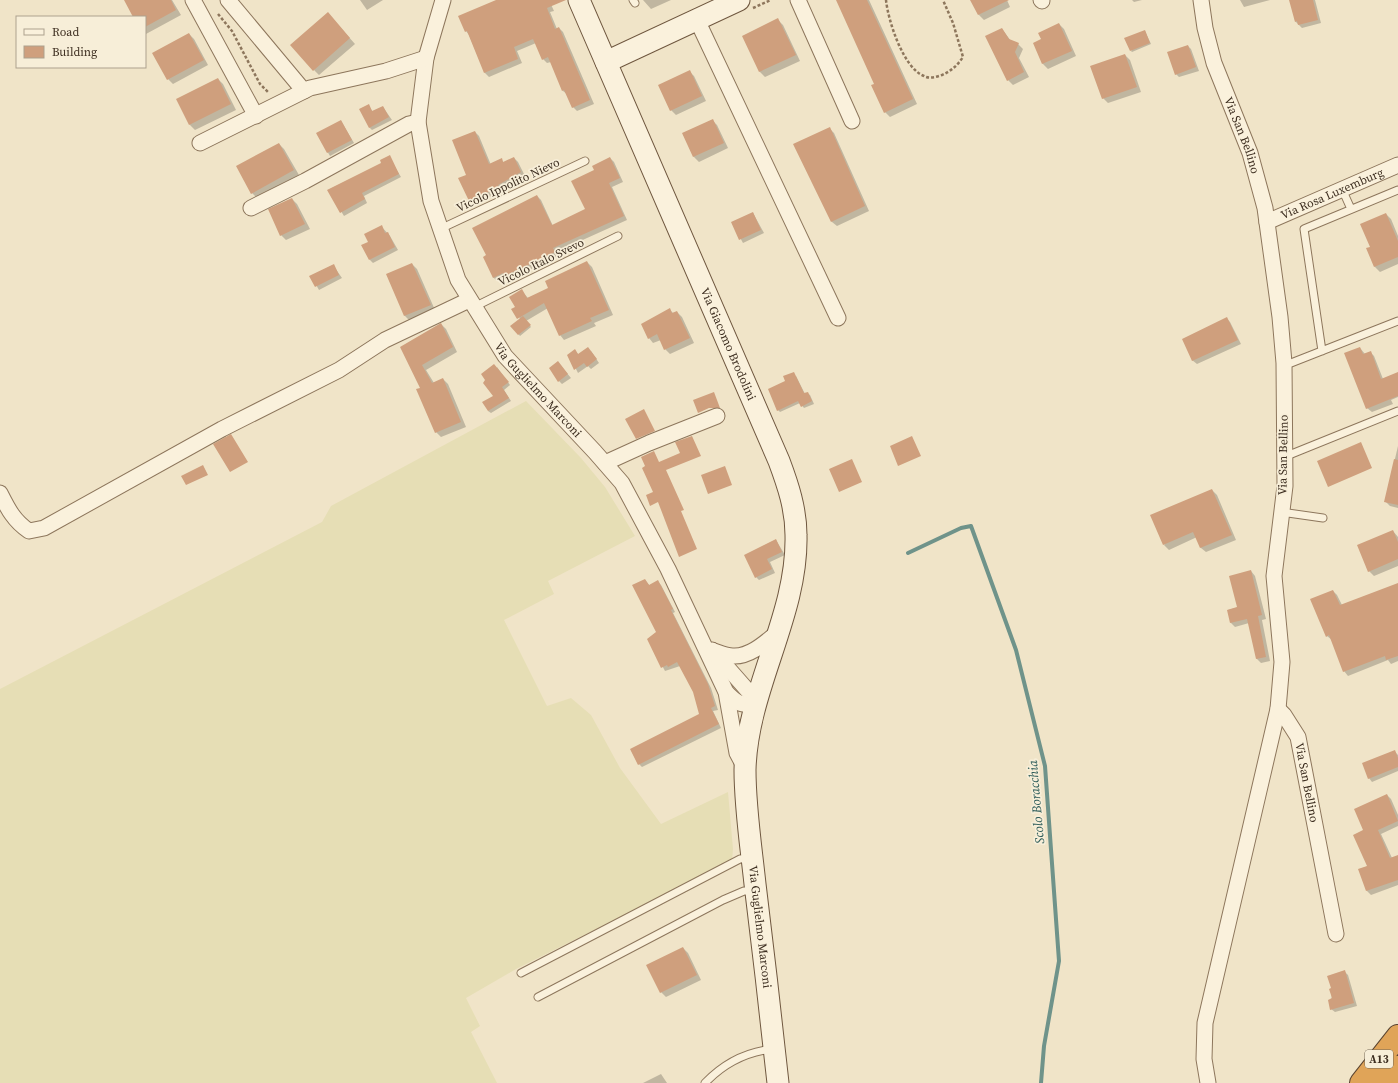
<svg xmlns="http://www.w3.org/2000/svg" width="1398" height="1083" font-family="'Source Serif 4',serif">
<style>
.farmland{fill:#e6deb5}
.shadow{fill:#0003}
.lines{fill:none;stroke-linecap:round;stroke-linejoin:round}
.stream{stroke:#6f938a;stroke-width:4}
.building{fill:#cf9f7d}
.lane-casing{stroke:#8d765c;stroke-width:9}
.street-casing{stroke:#8d765c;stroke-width:17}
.secondary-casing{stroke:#6f573f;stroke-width:23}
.highway-casing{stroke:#5b4430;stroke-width:24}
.path{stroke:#8d765c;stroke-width:2.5;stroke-dasharray:3 2;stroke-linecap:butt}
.lane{stroke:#faf1dc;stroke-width:7}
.street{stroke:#faf1dc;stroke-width:15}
.secondary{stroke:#faf1dc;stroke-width:21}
.highway{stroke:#e0a458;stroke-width:22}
.labels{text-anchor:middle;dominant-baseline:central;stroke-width:3.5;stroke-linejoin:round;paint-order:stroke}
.shield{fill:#f7eed8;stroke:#756857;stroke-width:1}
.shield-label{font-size:11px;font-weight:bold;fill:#3d2e20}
.street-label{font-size:12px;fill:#3d2e20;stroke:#f7eed8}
.water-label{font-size:13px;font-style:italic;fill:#2f5d5a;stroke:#f7eed8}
</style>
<rect width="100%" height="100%" fill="#f0e4c8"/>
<!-- farmland -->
<path class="farmland" d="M 526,401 L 581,458 L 605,487 L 635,536 L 548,581 L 554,594 L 504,620 L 547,706 L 571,698 L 591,715 L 620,768 L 661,824 L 728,792 L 733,849 L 732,861 L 516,969 L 466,998 L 480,1026 L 471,1032 L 497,1083 L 0,1083 L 0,689 L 322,522 L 331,506 Z"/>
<!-- shadow -->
<path class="shadow" d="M 132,0 L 172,0 L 181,15 L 146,34 L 145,17 L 134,17 Z
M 360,0 L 383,0 L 367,10 Z
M 507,0 L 549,0 L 554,11 L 550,12 L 557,29 L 559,28 L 563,32 L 594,104 L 577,111 L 573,107 L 568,95 L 563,91 L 551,62 L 547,63 L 543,59 L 536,43 L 517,51 L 522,63 L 489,77 L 485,73 L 469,35 L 466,31 Z
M 643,0 L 671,0 L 651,9 Z
M 837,0 L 869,0 L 917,104 L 890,117 L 885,112 L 876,84 Z
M 971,0 L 1007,0 L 1010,7 L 984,20 L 979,15 Z
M 1132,0 L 1142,0 L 1134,2 Z
M 1240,0 L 1270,0 L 1244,7 Z
M 1293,0 L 1315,0 L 1321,23 L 1302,28 L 1295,21 Z
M 332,18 L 355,44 L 319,75 L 314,70 Z
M 778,20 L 783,25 L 800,61 L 765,77 L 760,72 L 743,36 Z
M 1059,24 L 1064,29 L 1076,56 L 1048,69 L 1043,64 L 1034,43 L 1042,40 Z
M 1002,29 L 1011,41 L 1018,44 L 1023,49 L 1019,58 L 1029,77 L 1013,85 L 1008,80 Z
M 1145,31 L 1151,44 L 1132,52 L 1131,51 Z
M 189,34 L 194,39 L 208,65 L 173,84 L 168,79 Z
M 1188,46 L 1191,49 L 1199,71 L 1179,77 L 1176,74 Z
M 1125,55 L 1130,60 L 1141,92 L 1108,103 L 1103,98 Z
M 689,71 L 694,76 L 706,101 L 676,115 L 671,110 Z
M 218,79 L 223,84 L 236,110 L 195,130 L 190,125 L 178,99 Z
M 368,105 L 373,112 L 383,107 L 392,120 L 372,130 L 369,127 Z
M 712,120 L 717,125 L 728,148 L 699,162 L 694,157 L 683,134 Z
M 341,121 L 354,143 L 330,156 L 317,134 Z
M 829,128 L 834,133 L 869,211 L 837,226 L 832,222 Z
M 475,132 L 479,136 L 491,165 L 501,159 L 504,163 L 514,158 L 518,162 L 525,176 L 502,189 L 503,191 L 474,204 L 470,200 L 467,175 Z
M 279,144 L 284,149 L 299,175 L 257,198 L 252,193 Z
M 389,157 L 401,177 L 364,196 L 367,203 L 344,216 L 328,190 L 383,163 Z
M 610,158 L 614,162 L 623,182 L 612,187 L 627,220 L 556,252 L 558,256 L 509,280 L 506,277 L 497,281 L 493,277 L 487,256 L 537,196 L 541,200 L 553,226 L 587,210 L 595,170 Z
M 292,199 L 297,204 L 310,229 L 286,240 L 281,235 Z
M 753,213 L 764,233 L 743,243 L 732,223 Z
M 1386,214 L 1391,219 L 1398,236 L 1398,264 L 1380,272 L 1375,267 L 1367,249 L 1371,247 Z
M 381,226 L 390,236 L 398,250 L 373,263 L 370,260 L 370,242 Z
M 587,262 L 592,267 L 613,315 L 594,323 L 596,326 L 564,340 L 560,335 L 548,308 L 526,321 L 531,327 L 520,336 L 512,326 L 520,320 L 517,307 L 521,290 L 528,298 L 549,289 Z
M 412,264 L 417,269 L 435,310 L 410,321 L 405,316 L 387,275 Z
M 333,265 L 342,278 L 319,290 L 311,276 Z
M 670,310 L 674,314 L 677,312 L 682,317 L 694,343 L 670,354 L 665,349 L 661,340 L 653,343 L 649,338 Z
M 1226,318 L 1230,322 L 1241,344 L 1197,364 L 1192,360 Z
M 441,324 L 446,329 L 457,352 L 426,370 L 434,383 L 443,379 L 448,384 L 466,427 L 441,437 L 436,432 L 421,388 L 402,347 Z
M 1360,348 L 1365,354 L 1370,352 L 1374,356 L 1383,379 L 1398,373 L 1398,397 L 1391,400 L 1393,404 L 1372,412 L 1367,408 Z
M 575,351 L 579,355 L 591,351 L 599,363 L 591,369 L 588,366 L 578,373 L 569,355 Z
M 561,366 L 571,378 L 562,384 L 559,381 Z
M 497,367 L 510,385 L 504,390 L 511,401 L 491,413 L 488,411 L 495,396 Z
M 796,376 L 805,394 L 807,393 L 810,395 L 814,404 L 804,408 L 800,403 L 780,412 L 778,410 Z
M 1398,446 L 1398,508 L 1390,506 L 1385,501 Z
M 1212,490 L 1217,495 L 1236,540 L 1206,552 L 1201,548 L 1197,537 L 1169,550 L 1164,545 Z
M 1393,531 L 1398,537 L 1398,566 L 1374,576 L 1369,571 Z
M 776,540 L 785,555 L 770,562 L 775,573 L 759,580 L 756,577 Z
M 1251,571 L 1255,576 L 1266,619 L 1262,620 L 1270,661 L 1261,663 L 1257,659 L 1249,623 L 1235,627 L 1231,623 L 1228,610 L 1239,607 Z
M 645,580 L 650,586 L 658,582 L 661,585 L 675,612 L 673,613 L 711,688 L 718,710 L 713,711 L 721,728 L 642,767 L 639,764 L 700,715 L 694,692 L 680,666 L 665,671 L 648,639 L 657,632 Z
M 1398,584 L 1398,661 L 1391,664 L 1388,660 L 1348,676 L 1344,671 L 1332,640 L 1327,636 L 1333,591 L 1337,595 L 1342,605 Z
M 1394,751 L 1398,755 L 1398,771 L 1372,782 L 1369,778 Z
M 1387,795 L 1391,799 L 1398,815 L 1398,826 L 1381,834 L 1392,858 L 1398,856 L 1398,885 L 1371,895 L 1367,891 L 1360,870 L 1368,866 L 1365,831 Z
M 683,948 L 688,953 L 701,980 L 666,997 L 661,992 Z
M 1345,972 L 1348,975 L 1357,1006 L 1335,1012 L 1331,1009 L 1332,989 Z
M 661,1074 L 667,1083 L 643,1083 Z"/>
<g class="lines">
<!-- stream -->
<path class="stream" d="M 908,553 L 961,528 L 971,526 L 1016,650 L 1045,766 L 1059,961 L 1044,1046 L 1041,1083"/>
</g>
<!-- building -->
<path class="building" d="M 124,0 L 171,0 L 176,10 L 145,27 L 145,17 L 133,17 Z
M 496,0 L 566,0 L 547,8 L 555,29 L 559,27 L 590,100 L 572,108 L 564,90 L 562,91 L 548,57 L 542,60 L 533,39 L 514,47 L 518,59 L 484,73 L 467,31 L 465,32 L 458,16 Z
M 836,0 L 867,0 L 913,99 L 884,113 L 871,85 L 874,84 Z
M 970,0 L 1009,0 L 978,15 Z
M 1289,0 L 1313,0 L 1318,20 L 1298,25 L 1297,21 L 1295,22 Z
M 328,12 L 350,38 L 313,71 L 290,45 Z
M 778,18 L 796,55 L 759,72 L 742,36 Z
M 1059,23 L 1072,51 L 1042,64 L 1033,43 L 1041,39 L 1038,33 Z
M 1002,28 L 1009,39 L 1019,43 L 1015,52 L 1024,72 L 1007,81 L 985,36 Z
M 1145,30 L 1150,43 L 1130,51 L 1124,38 Z
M 189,33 L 204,60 L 167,80 L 152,53 Z
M 1188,45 L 1196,67 L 1175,75 L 1167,52 Z
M 1125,54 L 1137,87 L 1102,99 L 1090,66 Z
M 690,70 L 702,96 L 670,111 L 658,85 Z
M 218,78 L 231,104 L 189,125 L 176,99 Z
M 369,104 L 372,111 L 383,106 L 389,117 L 369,128 L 359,109 Z
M 713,119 L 724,143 L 693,157 L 682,133 Z
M 341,120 L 352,140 L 327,153 L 316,133 Z
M 830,127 L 865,206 L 831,222 L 793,144 Z
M 475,131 L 489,164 L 502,158 L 503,162 L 514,157 L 521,172 L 498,185 L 499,187 L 469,201 L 458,178 L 466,175 L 452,140 Z
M 279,143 L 294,170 L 251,194 L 236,166 Z
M 390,155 L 399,174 L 362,193 L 365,199 L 340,213 L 327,190 L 381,163 L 380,160 Z
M 610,157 L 620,178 L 609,183 L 624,216 L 553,248 L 555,252 L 545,257 L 504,276 L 503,273 L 493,278 L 483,257 L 486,255 L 472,228 L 537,195 L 552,225 L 585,209 L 571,181 L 594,170 L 592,166 Z
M 292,198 L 305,224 L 280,236 L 268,209 Z
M 753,212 L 761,230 L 739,240 L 731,222 Z
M 1386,213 L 1398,241 L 1398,257 L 1374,267 L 1366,248 L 1370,247 L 1360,224 Z
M 382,225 L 385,233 L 388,232 L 395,247 L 369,260 L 361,245 L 368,242 L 364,234 Z
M 587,261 L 609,310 L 590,318 L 592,321 L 559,336 L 544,303 L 517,319 L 511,309 L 515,307 L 509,297 L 522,289 L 527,298 L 548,288 L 545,281 Z
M 412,263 L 431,305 L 404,316 L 386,274 Z
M 334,264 L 339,275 L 315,287 L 309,276 Z
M 670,308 L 672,313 L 677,311 L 690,338 L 664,350 L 657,334 L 648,339 L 641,324 Z
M 523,316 L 531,325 L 518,335 L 510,326 Z
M 1227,317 L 1238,340 L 1192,361 L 1182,339 Z
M 441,323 L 453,347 L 422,365 L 432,383 L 443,378 L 461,422 L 435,433 L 416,389 L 420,388 L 400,347 Z
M 588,347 L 597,359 L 587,367 L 584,363 L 574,370 L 567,355 L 575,349 L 578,354 Z
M 1360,347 L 1363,354 L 1371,351 L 1381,379 L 1398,372 L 1398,396 L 1366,409 L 1344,353 Z
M 558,361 L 568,374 L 558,382 L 549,368 Z
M 494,364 L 509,382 L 502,387 L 509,398 L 488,411 L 482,402 L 493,396 L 483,383 L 485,380 L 481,374 Z
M 794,372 L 804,393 L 808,392 L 812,401 L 801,407 L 798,401 L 777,411 L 768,389 L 785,381 L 783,376 Z
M 714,392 L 720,408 L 709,408 L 698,413 L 693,400 Z
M 644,409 L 655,431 L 636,439 L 625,419 Z
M 231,434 L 248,462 L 230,472 L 213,444 Z
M 692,436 L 701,456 L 666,470 L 684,510 L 681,511 L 697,549 L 679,557 L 658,502 L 650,506 L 646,495 L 653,492 L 642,468 L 645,466 L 641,457 L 654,451 L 659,462 L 680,453 L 675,442 Z
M 912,436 L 921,456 L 898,466 L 890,446 Z
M 1361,442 L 1372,468 L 1328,487 L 1317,461 Z
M 852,459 L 862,482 L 839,492 L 829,469 Z
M 1394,459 L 1398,460 L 1398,505 L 1384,502 Z
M 203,465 L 208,475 L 186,485 L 181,476 Z
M 725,466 L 732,485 L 708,494 L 701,475 Z
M 1212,489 L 1232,535 L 1200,548 L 1193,532 L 1163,545 L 1150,515 Z
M 1393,530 L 1398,542 L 1398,559 L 1368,572 L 1357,545 Z
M 776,539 L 782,552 L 767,559 L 772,569 L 755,578 L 744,555 Z
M 1251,570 L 1262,615 L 1258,616 L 1266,657 L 1256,659 L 1247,619 L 1230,623 L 1227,610 L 1237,607 L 1229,576 Z
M 645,579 L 649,585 L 658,580 L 673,609 L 671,610 L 708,684 L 715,706 L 711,708 L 719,724 L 638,765 L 630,749 L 699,714 L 693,692 L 677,662 L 668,667 L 667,665 L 661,668 L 647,639 L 656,632 L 632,585 Z
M 1398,583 L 1398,656 L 1386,660 L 1385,656 L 1343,672 L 1329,635 L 1326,637 L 1310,599 L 1333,590 L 1340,605 Z
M 1395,750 L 1398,758 L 1398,767 L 1368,779 L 1362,763 Z
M 1387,794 L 1398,821 L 1378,830 L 1390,858 L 1398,855 L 1398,880 L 1366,891 L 1358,869 L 1367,866 L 1353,835 L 1363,830 L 1354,809 Z
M 683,947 L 697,975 L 660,993 L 646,965 Z
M 1345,970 L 1354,1003 L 1330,1010 L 1328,1000 L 1332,998 L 1329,989 L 1331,988 L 1327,976 Z"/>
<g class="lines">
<defs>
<path id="lane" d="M 633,0 L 635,3
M 1342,189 L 1351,209
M 440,229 L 585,161
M 474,307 L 618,236
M 1322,351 L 1304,229 L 1398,190
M 1284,363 L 1291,363 L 1398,321
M 1284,457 L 1398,411
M 1281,512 L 1323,518
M 521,973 L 740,859 L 750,858
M 538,997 L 723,900 L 744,891 L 754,891
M 705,1083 C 723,1064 746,1052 772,1049"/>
<g id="street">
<path d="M 193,0 L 256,116"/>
<path d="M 228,0 L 304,91"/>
<path id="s1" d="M 443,0 L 426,58 L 418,122 L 431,201 L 458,280 L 505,356 L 595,452 L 622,483 L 668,569 L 726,692 L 737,753 L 744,766"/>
<path d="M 798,0 L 852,121"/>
<path d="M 1041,0 L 1042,1"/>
<path id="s2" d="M 1201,0 L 1205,28 L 1214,63 L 1250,153 L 1265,208 L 1280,317 L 1284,363 L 1285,486 L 1274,576 L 1282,662 L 1278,709 L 1205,1023 L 1204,1059 L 1208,1083"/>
<path d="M 697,20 L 838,318"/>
<path d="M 200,143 L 310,88 L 386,71 L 426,58"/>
<path d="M 251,208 L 305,181 L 409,124 L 418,122"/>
<path id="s3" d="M 1267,222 L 1398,165"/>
<path d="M 605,463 L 649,443 L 717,416"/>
<path d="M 0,493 C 8,509 14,521 29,531 L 44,528 L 222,429 L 339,370 L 385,340 L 469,300"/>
<path d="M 712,650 L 756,700"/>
<path d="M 714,651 C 720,653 727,656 733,656 C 750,657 766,642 778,632"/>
<path d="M 726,692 C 737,703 739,705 755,705"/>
<path id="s4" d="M 1278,709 L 1284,715 L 1298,737 L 1336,934"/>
</g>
<g id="secondary">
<path id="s5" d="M 579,0 L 779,461 C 788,485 796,509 796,535 C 798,616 747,688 745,770 C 745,808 751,846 755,884 C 763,950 771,1017 778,1083"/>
<path d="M 606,62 L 739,0"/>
</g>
<path id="highway" d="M 1361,1083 L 1398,1036
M 1385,1083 L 1398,1067"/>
</defs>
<!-- lane casing -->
<use href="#lane" class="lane-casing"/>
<!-- street casing -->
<use href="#street" class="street-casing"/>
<!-- secondary casing -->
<use href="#secondary" class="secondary-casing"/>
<!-- highway casing -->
<use href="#highway" class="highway-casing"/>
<!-- path -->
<path class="path" d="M 886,0 C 888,20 903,68 924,76 C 929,79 936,77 942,75 C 951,71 957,66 963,57 L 953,23 L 943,0
M 753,8 L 771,0
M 218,14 L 232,31 L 260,84 L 269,93"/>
<!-- lane -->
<use href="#lane" class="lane"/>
<!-- street -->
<use href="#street" class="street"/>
<!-- secondary -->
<use href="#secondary" class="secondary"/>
<!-- highway -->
<use href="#highway" class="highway"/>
</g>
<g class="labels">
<!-- shield labels -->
<rect class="shield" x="1365" y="1050" width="28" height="18" rx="3"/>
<g class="shield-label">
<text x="1379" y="1059">A13</text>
</g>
<!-- street labels -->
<g class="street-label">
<text stroke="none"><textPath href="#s2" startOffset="142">Via San Bellino</textPath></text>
<text transform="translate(508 185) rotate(-25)">Vicolo Ippolito Nievo</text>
<text stroke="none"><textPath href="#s3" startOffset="71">Via Rosa Luxemburg</textPath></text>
<text transform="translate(541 262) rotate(-26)">Vicolo Italo Svevo</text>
<text stroke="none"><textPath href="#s5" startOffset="375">Via Giacomo Brodolini</textPath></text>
<text stroke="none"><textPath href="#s1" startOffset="425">Via Guglielmo Marconi</textPath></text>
<text transform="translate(1283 455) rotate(-89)">Via San Bellino</text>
<text stroke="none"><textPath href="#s4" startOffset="81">Via San Bellino</textPath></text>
<text stroke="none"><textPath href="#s5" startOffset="978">Via Guglielmo Marconi</textPath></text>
</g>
<!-- water labels -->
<g class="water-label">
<text transform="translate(1036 802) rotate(-95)">Scolo Boracchia</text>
</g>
</g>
<!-- legend -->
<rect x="16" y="16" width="130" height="52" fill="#f7eed8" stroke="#ada18e"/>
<rect x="24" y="29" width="20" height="6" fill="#faf1dc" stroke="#ada18e"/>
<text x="52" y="36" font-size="12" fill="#3d2e20">Road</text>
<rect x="24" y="46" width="20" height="12" fill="#cf9f7d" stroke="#ada18e"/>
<text x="52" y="56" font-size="12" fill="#3d2e20">Building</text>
</svg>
